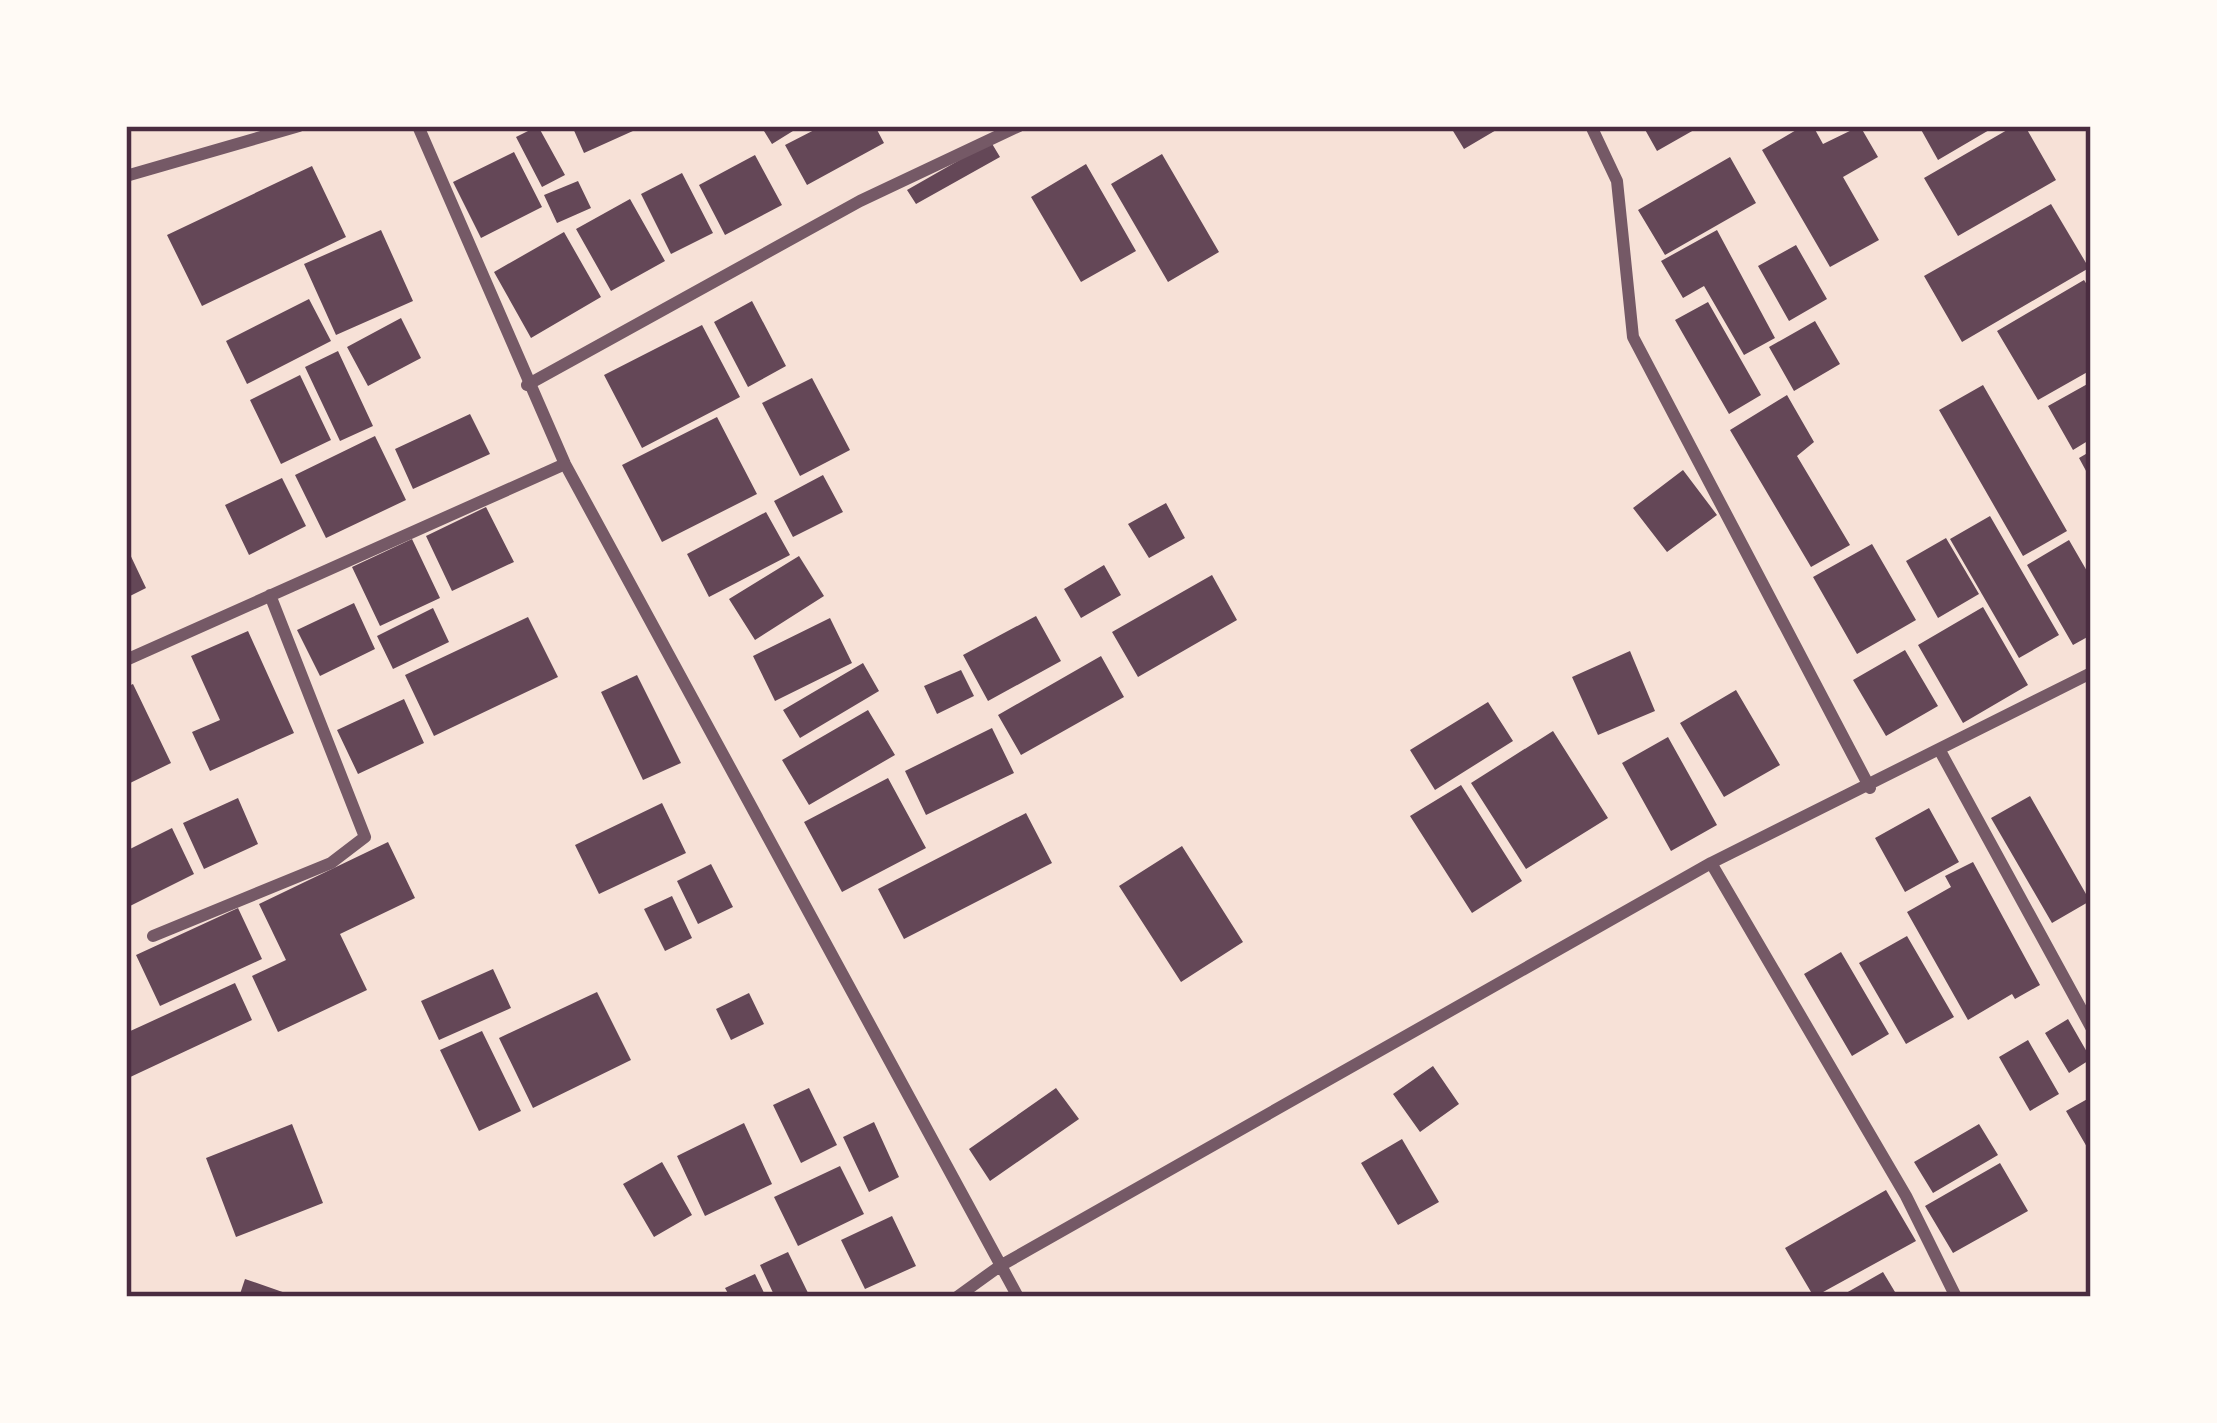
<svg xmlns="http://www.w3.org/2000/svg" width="2217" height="1423" font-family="Georgia,serif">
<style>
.building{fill:#644757}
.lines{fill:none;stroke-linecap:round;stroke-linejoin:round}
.minor{stroke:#755966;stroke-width:12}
.neatline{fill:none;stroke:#4a2c40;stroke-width:4.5}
</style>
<rect width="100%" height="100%" fill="#f7e1d7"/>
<!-- building -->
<path class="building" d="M 538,126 L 565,175 L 542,187 L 516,137 Z
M 572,126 L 644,126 L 584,153 Z
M 761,126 L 801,126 L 772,144 Z
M 822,126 L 875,126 L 884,143 L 807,185 L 785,145 Z
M 1450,126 L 1503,126 L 1464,149 Z
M 1643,126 L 1701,126 L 1657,151 Z
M 1803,126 L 1813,126 L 1823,144 L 1860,126 L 1878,157 L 1843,177 L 1879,240 L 1830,267 L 1762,150 Z
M 1919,126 L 1996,126 L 1938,160 Z
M 2014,126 L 2025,126 L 2056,180 L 1958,236 L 1924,178 Z
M 991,142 L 1000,157 L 916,204 L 907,190 Z
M 514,152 L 542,207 L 481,238 L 453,182 Z
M 1162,154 L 1219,252 L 1168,282 L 1111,184 Z
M 755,155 L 782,205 L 725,235 L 699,185 Z
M 1730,157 L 1756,203 L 1665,255 L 1638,210 Z
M 1086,164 L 1136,251 L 1081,282 L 1031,197 Z
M 312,166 L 346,237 L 202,306 L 167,235 Z
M 682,173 L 713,233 L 671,254 L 641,194 Z
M 578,181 L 591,208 L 557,223 L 544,195 Z
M 630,199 L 665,261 L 611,291 L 576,229 Z
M 2051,204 L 2089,268 L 1962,342 L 1924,276 Z
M 381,230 L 413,301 L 336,335 L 304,264 Z
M 1717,230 L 1775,338 L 1744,355 L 1704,286 L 1683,298 L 1661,261 Z
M 564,232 L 601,297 L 531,338 L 494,272 Z
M 1796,245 L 1827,299 L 1789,321 L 1758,266 Z
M 2084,280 L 2091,291 L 2091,370 L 2038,400 L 1997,331 Z
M 309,299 L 331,341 L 247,384 L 226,341 Z
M 752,301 L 786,366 L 748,387 L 714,322 Z
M 1708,302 L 1761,395 L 1729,414 L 1675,320 Z
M 401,318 L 421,358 L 368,386 L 347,347 Z
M 1815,321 L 1840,364 L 1794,391 L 1769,347 Z
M 702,325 L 740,397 L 642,448 L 604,375 Z
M 338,351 L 373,426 L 340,441 L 305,367 Z
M 300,375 L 331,440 L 281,464 L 250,400 Z
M 812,378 L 850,450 L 800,476 L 762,403 Z
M 2091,382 L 2091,439 L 2073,450 L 2048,406 Z
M 1983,385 L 2067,531 L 2023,556 L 1939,410 Z
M 1787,395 L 1814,442 L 1797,456 L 1850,545 L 1811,567 L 1730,430 Z
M 470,414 L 490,454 L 413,489 L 395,449 Z
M 717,417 L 757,494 L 662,542 L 622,465 Z
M 375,436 L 406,500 L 326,538 L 295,475 Z
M 2091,451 L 2091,480 L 2079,458 Z
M 1683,470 L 1717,515 L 1667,552 L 1633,508 Z
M 823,475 L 843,512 L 793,537 L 774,501 Z
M 282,478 L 306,526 L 249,555 L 225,505 Z
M 1166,503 L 1185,538 L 1149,558 L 1128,524 Z
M 486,507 L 514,562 L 452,591 L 426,536 Z
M 766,512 L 790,555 L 709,597 L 687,554 Z
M 1990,516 L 2059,635 L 2019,658 L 1950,539 Z
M 1946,538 L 1979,594 L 1938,618 L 1906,561 Z
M 412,539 L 440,598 L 380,626 L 352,567 Z
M 2069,540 L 2091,578 L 2091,635 L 2073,645 L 2027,565 Z
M 1872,544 L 1916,620 L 1857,654 L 1813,577 Z
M 126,546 L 146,588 L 126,598 Z
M 799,556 L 824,596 L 755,640 L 729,599 Z
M 1104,565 L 1121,595 L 1081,618 L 1064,589 Z
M 1212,575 L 1237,620 L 1138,677 L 1112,632 Z
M 354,603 L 375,649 L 320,676 L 297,630 Z
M 1983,607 L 2028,685 L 1963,723 L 1918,645 Z
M 433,608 L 449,642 L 393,669 L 377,636 Z
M 1036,616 L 1061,661 L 988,701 L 963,655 Z
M 528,617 L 558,677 L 434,736 L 405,675 Z
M 830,618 L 852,663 L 775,701 L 753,656 Z
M 248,631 L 294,733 L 210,771 L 192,732 L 220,720 L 191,656 Z
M 1905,650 L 1938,706 L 1886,736 L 1853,680 Z
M 1630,651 L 1655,711 L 1598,735 L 1572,677 Z
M 1101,656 L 1124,697 L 1021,755 L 998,715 Z
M 863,663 L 879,691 L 800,738 L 783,710 Z
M 961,670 L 974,696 L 937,714 L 924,686 Z
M 637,675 L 681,763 L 643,780 L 601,692 Z
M 133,684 L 171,763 L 126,785 L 126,687 Z
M 1736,690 L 1780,765 L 1724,797 L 1680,723 Z
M 404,699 L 424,743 L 358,774 L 337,730 Z
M 1488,702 L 1513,741 L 1435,790 L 1410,750 Z
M 868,710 L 895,755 L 809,805 L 782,760 Z
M 992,728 L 1014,773 L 926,815 L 905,771 Z
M 1553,731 L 1608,818 L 1526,869 L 1471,783 Z
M 1668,737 L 1717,825 L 1671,851 L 1622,763 Z
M 888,778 L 926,848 L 842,892 L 804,822 Z
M 1461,785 L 1522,881 L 1472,913 L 1410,816 Z
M 2030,796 L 2090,901 L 2052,923 L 1991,818 Z
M 238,798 L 258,844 L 204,869 L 183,823 Z
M 662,803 L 686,853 L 599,894 L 575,845 Z
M 1929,808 L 1959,862 L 1905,892 L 1875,838 Z
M 1026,813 L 1052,863 L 904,939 L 878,889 Z
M 172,828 L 194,874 L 126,908 L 126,851 Z
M 388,842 L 415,898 L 340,934 L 367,990 L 278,1032 L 252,976 L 286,960 L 259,904 Z
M 1182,846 L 1243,942 L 1181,982 L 1119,886 Z
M 1973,862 L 2040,985 L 2015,999 L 2012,994 L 1968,1020 L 1907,912 L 1951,887 L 1945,876 Z
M 711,864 L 733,907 L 698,924 L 677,881 Z
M 672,896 L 692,938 L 665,951 L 644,909 Z
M 238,908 L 262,959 L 160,1006 L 136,955 Z
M 1907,936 L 1954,1017 L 1906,1044 L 1859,963 Z
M 1841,952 L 1889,1034 L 1852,1056 L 1804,974 Z
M 493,969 L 511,1008 L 439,1040 L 421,1001 Z
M 235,983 L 252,1020 L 126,1079 L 126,1033 Z
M 597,992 L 631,1060 L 533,1108 L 499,1038 Z
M 749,993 L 764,1024 L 731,1040 L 716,1009 Z
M 2068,1019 L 2091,1059 L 2069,1073 L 2045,1033 Z
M 482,1031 L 521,1111 L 479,1131 L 440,1050 Z
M 2028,1040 L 2059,1094 L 2030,1111 L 1999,1057 Z
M 1433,1066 L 1459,1104 L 1420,1132 L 1393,1094 Z
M 809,1088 L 837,1145 L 801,1163 L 773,1105 Z
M 1056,1088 L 1079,1119 L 990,1181 L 969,1149 Z
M 2091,1097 L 2091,1154 L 2066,1111 Z
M 874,1122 L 899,1177 L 869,1192 L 843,1137 Z
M 744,1123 L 772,1184 L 705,1216 L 677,1156 Z
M 292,1124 L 323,1203 L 236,1237 L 206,1158 Z
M 1979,1124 L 1998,1155 L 1933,1193 L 1914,1162 Z
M 1402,1139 L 1439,1202 L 1398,1225 L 1361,1163 Z
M 662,1162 L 692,1215 L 654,1237 L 623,1184 Z
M 2000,1163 L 2028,1211 L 1953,1253 L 1925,1206 Z
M 840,1166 L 864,1214 L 798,1246 L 774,1197 Z
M 1886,1190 L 1916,1241 L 1814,1297 L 1785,1248 Z
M 892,1216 L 916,1266 L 865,1289 L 841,1240 Z
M 788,1252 L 810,1297 L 775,1297 L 760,1265 Z
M 1883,1272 L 1898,1297 L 1839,1297 Z
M 755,1274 L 766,1297 L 730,1297 L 725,1288 Z
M 245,1279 L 294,1296 L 294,1297 L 239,1297 Z"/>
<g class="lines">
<!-- minor -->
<path class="minor" d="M 418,126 L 565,464 L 1018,1297
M 1591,126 L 1617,181 L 1633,337 L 1870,788
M 126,176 L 299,126
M 527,385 L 860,201 L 1019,126
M 126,660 L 565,464
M 1939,749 L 2091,1027
M 1711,863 L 1906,1196 L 1956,1297
M 153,936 L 331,863 L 365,837 L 270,595
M 957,1297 L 1000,1266 L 1711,863 L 2091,673"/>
</g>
<!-- border -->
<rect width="2217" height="1423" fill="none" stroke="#fffaf5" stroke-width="258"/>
<rect x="129" y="129" width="1959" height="1165" class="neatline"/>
</svg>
